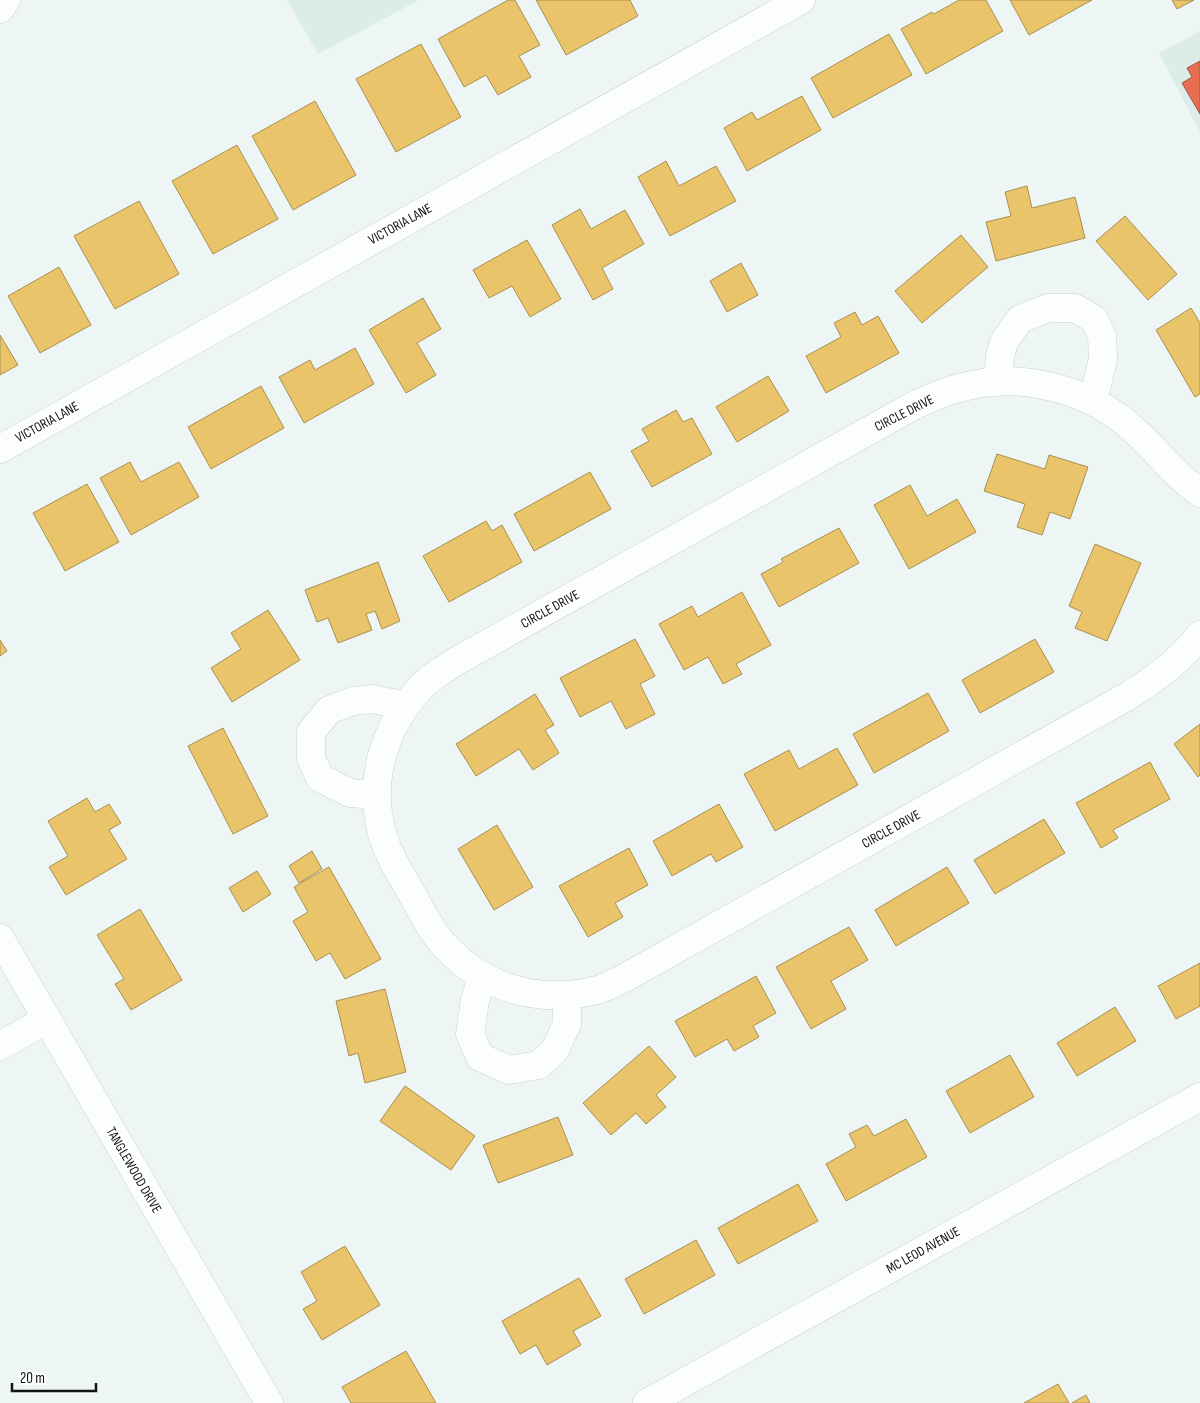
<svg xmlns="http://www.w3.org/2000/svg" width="1200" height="1403" font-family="'Sofia Sans Condensed',sans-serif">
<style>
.built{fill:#dcece9}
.homes{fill:#e9c46a;stroke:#a89050}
.shops{fill:#e76f51;stroke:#a7543f}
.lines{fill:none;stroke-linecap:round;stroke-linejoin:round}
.minor-casing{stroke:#c9d0cf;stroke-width:29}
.major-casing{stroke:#c9d0cf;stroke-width:29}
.minor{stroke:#fcfefe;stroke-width:28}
.major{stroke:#fcfefe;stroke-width:28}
.labels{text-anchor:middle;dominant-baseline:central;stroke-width:5;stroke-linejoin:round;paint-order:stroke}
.street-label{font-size:14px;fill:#111615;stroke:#fff}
</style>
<rect width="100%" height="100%" fill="#eef6f5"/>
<!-- built -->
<path class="built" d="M 287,0 L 419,0 L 318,54 Z
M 1200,31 L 1200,132 L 1159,53 Z"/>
<!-- homes -->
<path class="homes" d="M 508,0 L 515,0 L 540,45 L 519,56 L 531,77 L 498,95 L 486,75 L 464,87 L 438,39 Z
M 536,0 L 630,0 L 638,16 L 566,55 Z
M 959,0 L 986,0 L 1003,31 L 926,74 L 901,29 L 932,12 L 934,14 Z
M 1010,0 L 1092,0 L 1029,35 Z
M 1172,0 L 1194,0 L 1177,9 Z
M 889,34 L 912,75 L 833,118 L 811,78 Z
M 421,44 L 461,117 L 396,152 L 356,79 Z
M 802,96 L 821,130 L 747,171 L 724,128 L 752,112 L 757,120 Z
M 315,101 L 356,175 L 293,210 L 252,136 Z
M 237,145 L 278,219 L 213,254 L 172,181 Z
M 666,161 L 679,186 L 716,166 L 736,201 L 670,236 L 638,177 Z
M 1027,186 L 1032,208 L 1075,197 L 1085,238 L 996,261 L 986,222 L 1011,216 L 1005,192 Z
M 139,201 L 179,274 L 115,309 L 74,236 Z
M 580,209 L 591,229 L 625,210 L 644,244 L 602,268 L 613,289 L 593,300 L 552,225 Z
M 1125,216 L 1177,274 L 1148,300 L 1096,241 Z
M 961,235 L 988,267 L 922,323 L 895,291 Z
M 527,240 L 561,299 L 530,317 L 512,286 L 489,298 L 473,270 Z
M 741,263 L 758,295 L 727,312 L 710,281 Z
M 59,267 L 91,325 L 40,353 L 8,296 Z
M 423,298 L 441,329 L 417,343 L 436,375 L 406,393 L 369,330 Z
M 1191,308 L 1200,323 L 1200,394 L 1195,397 L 1156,330 Z
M 855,312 L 862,325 L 878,316 L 899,353 L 826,393 L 806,356 L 841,337 L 834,323 Z
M 0,335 L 18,365 L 0,375 Z
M 355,348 L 374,384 L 304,423 L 279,377 L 310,360 L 315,370 Z
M 768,376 L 789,411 L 737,442 L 716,407 Z
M 261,386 L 284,428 L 211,469 L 188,427 Z
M 676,410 L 683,422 L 692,418 L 712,454 L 652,487 L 631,451 L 649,441 L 642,429 Z
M 997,454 L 1045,469 L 1049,455 L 1088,467 L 1070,519 L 1050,512 L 1042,535 L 1017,527 L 1025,504 L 984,491 Z
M 130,462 L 141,482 L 179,462 L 199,497 L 131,535 L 100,478 Z
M 590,472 L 611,509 L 534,551 L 514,514 Z
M 87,484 L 119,542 L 65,571 L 33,513 Z
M 910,485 L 927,516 L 957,499 L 976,532 L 909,569 L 874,505 Z
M 486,521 L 492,531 L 502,525 L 522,562 L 449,602 L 423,556 Z
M 839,528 L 859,563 L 779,607 L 761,574 L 783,562 L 781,559 Z
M 1095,544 L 1141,563 L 1107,641 L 1075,628 L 1082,612 L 1069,606 Z
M 378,562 L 400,621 L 382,629 L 375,611 L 366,614 L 372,630 L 338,643 L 328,618 L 317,622 L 305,590 Z
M 742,592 L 771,645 L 736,664 L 742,674 L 723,684 L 708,657 L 684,670 L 659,624 L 692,606 L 698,617 Z
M 268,610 L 300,660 L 232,702 L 211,668 L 241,649 L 231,633 Z
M 635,639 L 655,676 L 640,684 L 655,714 L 626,729 L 611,701 L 580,717 L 560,678 Z
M 1035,639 L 1054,672 L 980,713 L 962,680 Z
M 0,640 L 7,651 L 0,656 Z
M 928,693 L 949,731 L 874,773 L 853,734 Z
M 535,694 L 554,725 L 545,730 L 559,753 L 533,770 L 519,749 L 476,776 L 456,744 Z
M 1200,724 L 1200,775 L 1198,777 L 1174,744 Z
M 223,728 L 268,816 L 233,834 L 188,746 Z
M 837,748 L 858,785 L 775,831 L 744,774 L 789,750 L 799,769 Z
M 1150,762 L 1170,799 L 1113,830 L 1118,838 L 1101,848 L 1076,803 Z
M 87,798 L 95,812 L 109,804 L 121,823 L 109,830 L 127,859 L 66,895 L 49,867 L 68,856 L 48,821 Z
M 719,804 L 743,847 L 716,862 L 711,854 L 672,876 L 653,841 Z
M 1044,819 L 1065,853 L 995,894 L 974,860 Z
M 497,825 L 533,887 L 494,910 L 458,849 Z
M 629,848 L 648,885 L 615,903 L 623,917 L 588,937 L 559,886 Z
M 312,851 L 322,869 L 299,883 L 289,866 Z
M 329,867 L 381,959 L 345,979 L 330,953 L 316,961 L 293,921 L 308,912 L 294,887 Z
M 947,867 L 969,903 L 896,946 L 875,910 Z
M 257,871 L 271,894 L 243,912 L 229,888 Z
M 140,909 L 182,980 L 131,1010 L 115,984 L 124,979 L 97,935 Z
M 849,927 L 868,960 L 831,981 L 846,1009 L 811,1029 L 776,967 Z
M 1200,963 L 1200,1006 L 1176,1019 L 1158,986 Z
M 756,976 L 776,1013 L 753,1026 L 759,1037 L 734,1051 L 727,1039 L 695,1057 L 675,1021 Z
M 385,989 L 406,1072 L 365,1083 L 358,1053 L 349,1056 L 336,1001 Z
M 1115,1007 L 1136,1041 L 1077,1076 L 1057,1043 Z
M 649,1046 L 676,1077 L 656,1095 L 666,1107 L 646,1124 L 636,1113 L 611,1135 L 583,1103 Z
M 1010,1055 L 1034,1097 L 970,1133 L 946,1091 Z
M 405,1086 L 475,1136 L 451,1170 L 380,1121 Z
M 558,1117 L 573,1155 L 498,1183 L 483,1145 Z
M 906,1119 L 927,1157 L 846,1201 L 826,1164 L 856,1147 L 849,1134 L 867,1125 L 874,1136 Z
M 798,1184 L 818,1221 L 738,1264 L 718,1228 Z
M 696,1240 L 715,1275 L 644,1314 L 625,1279 Z
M 345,1246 L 380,1305 L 322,1340 L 303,1309 L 317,1301 L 301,1272 Z
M 579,1278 L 601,1316 L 573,1331 L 581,1345 L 547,1365 L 536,1345 L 520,1354 L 502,1321 Z
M 406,1351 L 436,1403 L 351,1403 L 342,1387 Z
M 1058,1384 L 1069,1403 L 1024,1403 Z
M 1086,1395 L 1090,1403 L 1072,1403 Z"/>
<!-- shops -->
<path class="shops" d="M 1200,61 L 1200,114 L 1182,83 L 1192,77 L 1187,68 Z"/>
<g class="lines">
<defs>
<path id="minor" d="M 998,382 L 1000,356 L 1004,342 L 1020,319 L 1048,308 L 1075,308 L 1094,319 L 1102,336 L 1103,359 L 1093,401
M 0,449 L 801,0
M 1200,493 C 1174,475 1157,450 1134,430 C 1091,390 1023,372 967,386 C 948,390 930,398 913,406 L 453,663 C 444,670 433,676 425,683 C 387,721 369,773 380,825 C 385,850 399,872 412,894 C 422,912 432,933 447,948 C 487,990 541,1004 597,990 C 608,987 618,981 628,976 L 1128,696 C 1155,679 1180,661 1200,635
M 376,795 L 350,793 L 320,778 L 311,758 L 311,732 L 329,710 L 353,701 L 373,699 L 405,706
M 0,938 L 269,1403
M 482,976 L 475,1000 L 470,1034 L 480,1057 L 509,1070 L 539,1065 L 555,1050 L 567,1024 L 567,995
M 0,1046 L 47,1019
M 647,1403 L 1200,1097"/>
<path id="major" d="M 0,9 L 6,0"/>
</defs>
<!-- minor casing -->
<use href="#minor" class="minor-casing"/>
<!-- major casing -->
<use href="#major" class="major-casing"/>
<!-- minor -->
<use href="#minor" class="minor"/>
<!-- major -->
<use href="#major" class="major"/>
</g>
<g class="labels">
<!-- street labels -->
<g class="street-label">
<text transform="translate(400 224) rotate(-29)">VICTORIA LANE</text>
<text transform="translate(904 413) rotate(-27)">CIRCLE DRIVE</text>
<text transform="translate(47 422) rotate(-29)">VICTORIA LANE</text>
<text transform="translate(550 609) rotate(-29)">CIRCLE DRIVE</text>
<text transform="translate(891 829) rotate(-29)">CIRCLE DRIVE</text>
<text transform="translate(134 1170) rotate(60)">TANGLEWOOD DRIVE</text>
<text transform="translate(923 1250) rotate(-29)">MC LEOD AVENUE</text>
</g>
</g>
<!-- scale -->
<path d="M12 1383v8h84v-8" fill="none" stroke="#111615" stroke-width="2.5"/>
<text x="20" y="1383" font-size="15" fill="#111615" stroke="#ffffff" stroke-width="4" paint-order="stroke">20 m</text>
</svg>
